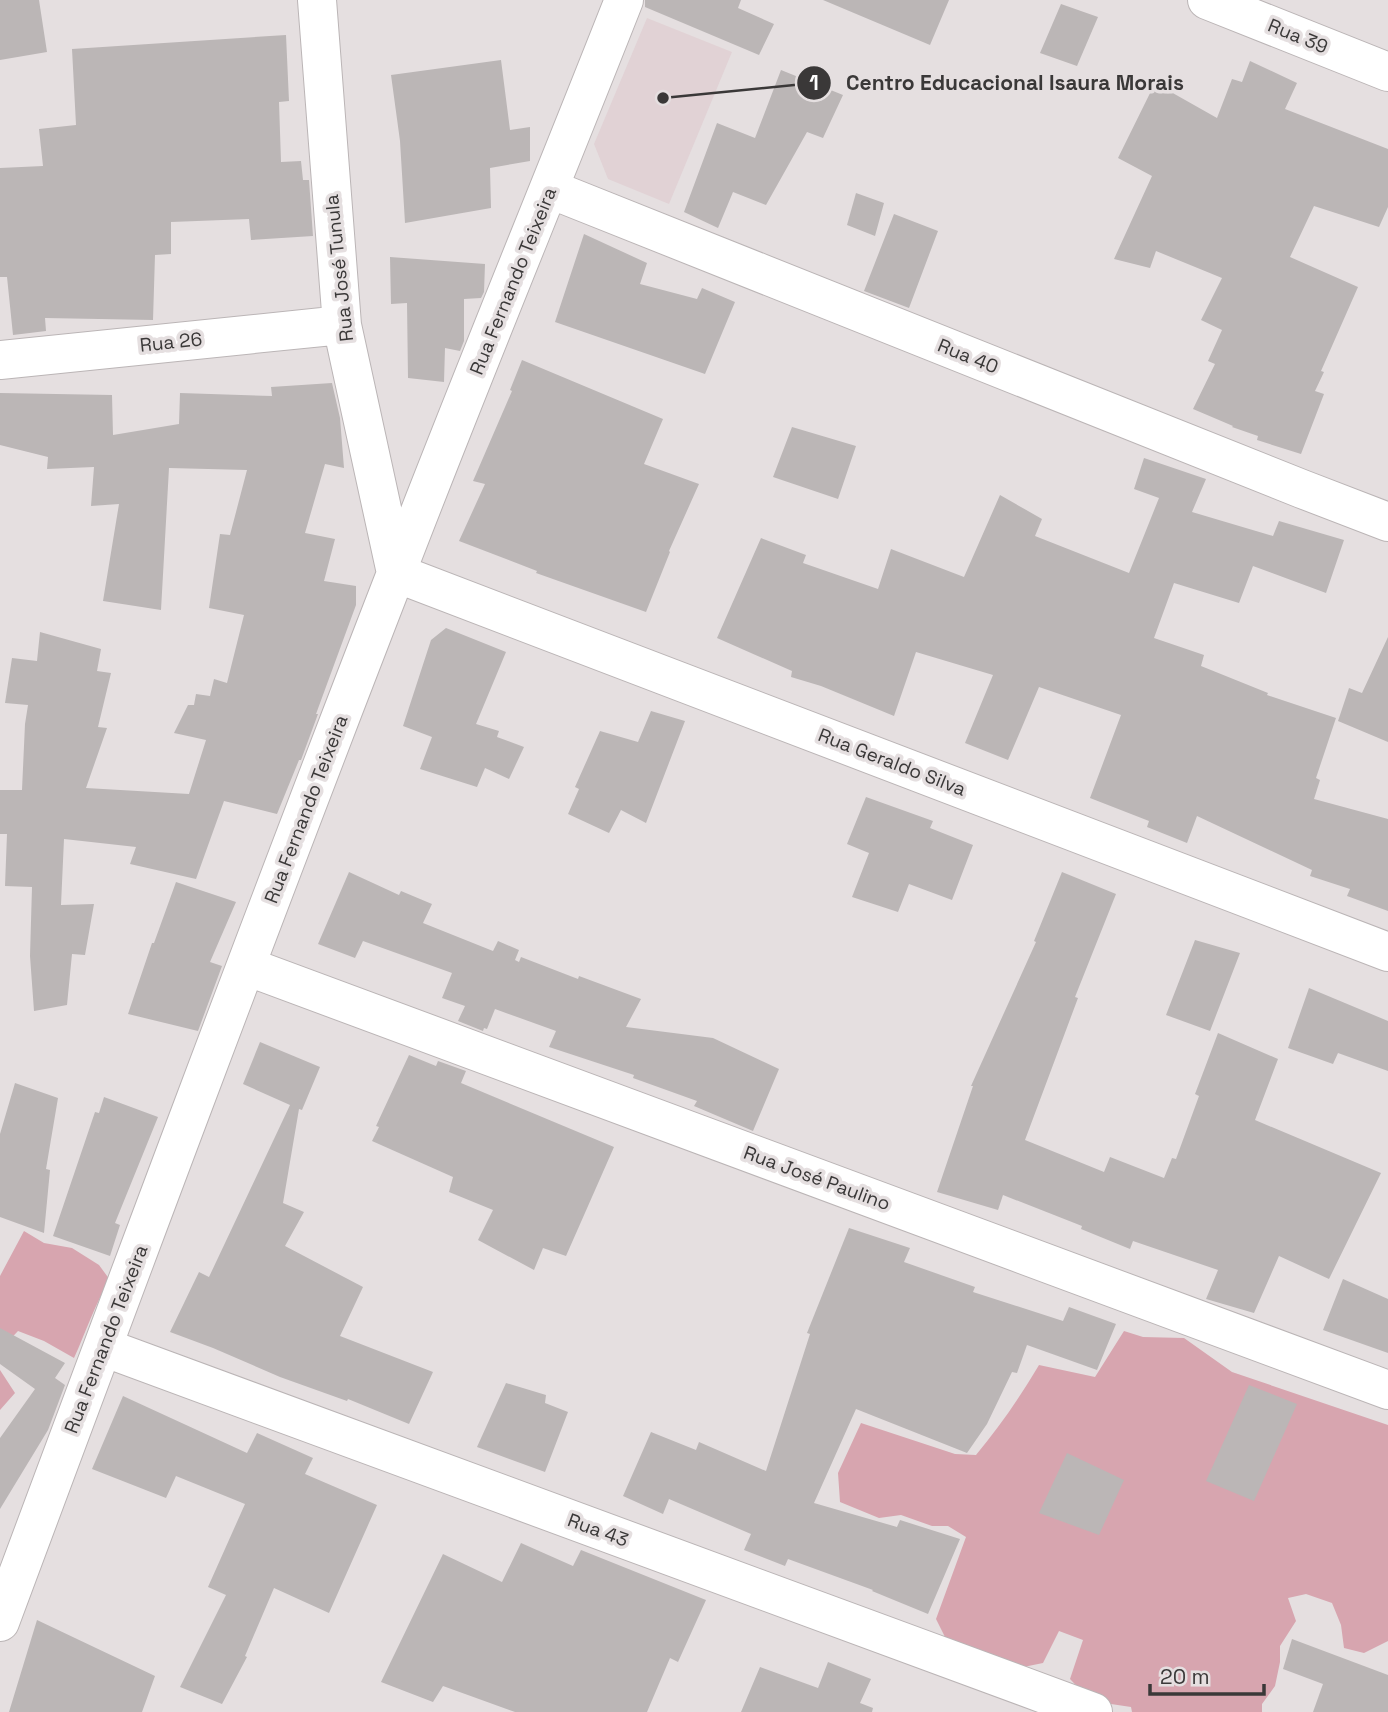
<svg xmlns="http://www.w3.org/2000/svg" width="1388" height="1712" font-family="'Space Grotesk',sans-serif">
<style>
.built{fill:#e1d2d5}
.green{fill:#d7a5af}
.building{fill:#bbb6b6}
.lines{fill:none;stroke-linecap:round;stroke-linejoin:round}
.minor-casing{stroke:#bbb5b6;stroke-width:40}
.minor{stroke:#fff;stroke-width:38}
.labels{text-anchor:middle;dominant-baseline:central;stroke-width:7;stroke-linejoin:round;paint-order:stroke}
.street-label{font-size:19px;fill:#3a3838;stroke:#e5dfe0}
.leader{fill:none;stroke:#3a3838;stroke-width:2.5}
.callout-dot{fill:#3a3838;stroke:#e5dfe0;stroke-width:2.5}
.mark-label{font-size:21px;text-anchor:middle;font-weight:bold;fill:#fff}
.callout-label{font-size:21px;text-anchor:middle;font-weight:bold;fill:#3a3838;stroke:#e5dfe0;stroke-width:7;stroke-linejoin:round;paint-order:stroke}
</style>
<rect width="100%" height="100%" fill="#e5dfe0"/>
<!-- built -->
<path class="built" d="M 647,18 L 732,52 L 669,204 L 608,179 L 594,144 Z"/>
<!-- green -->
<path class="green" d="M 24,1231 L 44,1243 L 72,1248 L 99,1265 L 110,1280 C 95,1303 86,1332 74,1358 L 44,1341 L 18,1331 L 3,1347 L 0,1355 L 0,1276 Z
M 1124,1331 L 1143,1337 L 1184,1338 L 1232,1372 L 1388,1425 L 1388,1641 L 1364,1653 L 1344,1648 L 1341,1625 L 1332,1603 L 1306,1594 L 1288,1598 L 1296,1621 L 1280,1646 L 1280,1662 L 1275,1686 L 1262,1704 L 1262,1712 L 1132,1712 L 1131,1707 L 1091,1701 L 1070,1679 L 1083,1640 L 1059,1631 L 1043,1663 L 1014,1669 L 952,1651 L 936,1619 L 966,1537 L 948,1526 L 932,1526 L 901,1515 L 879,1518 L 840,1502 L 838,1473 L 861,1423 L 955,1454 L 976,1455 C 1000,1426 1020,1397 1039,1365 L 1095,1377 Z
M 0,1370 L 15,1393 L 0,1410 Z"/>
<!-- building -->
<path class="building" d="M 0,0 L 39,0 L 47,52 L 0,60 Z
M 645,0 L 741,0 L 738,8 L 774,24 L 759,55 L 645,7 Z
M 823,0 L 949,0 L 930,45 Z
M 1061,4 L 1098,17 L 1077,66 L 1040,53 Z
M 286,35 L 289,101 L 279,102 L 281,162 L 301,161 L 303,180 L 309,180 L 313,236 L 251,240 L 249,219 L 171,222 L 171,254 L 155,255 L 153,320 L 45,318 L 46,331 L 13,335 L 7,277 L 0,277 L 0,168 L 43,166 L 39,129 L 76,125 L 72,49 Z
M 501,60 L 510,130 L 530,127 L 530,161 L 490,168 L 491,208 L 405,223 L 400,141 L 391,75 Z
M 1250,61 L 1297,83 L 1285,109 L 1388,149 L 1388,207 L 1379,227 L 1314,206 L 1290,257 L 1358,287 L 1321,371 L 1324,372 L 1315,391 L 1324,394 L 1301,454 L 1257,440 L 1258,436 L 1232,427 L 1233,426 L 1193,409 L 1215,364 L 1208,361 L 1222,330 L 1201,320 L 1222,278 L 1156,251 L 1150,268 L 1114,259 L 1152,176 L 1118,158 L 1155,83 L 1217,118 L 1232,79 L 1242,82 Z
M 781,70 L 843,95 L 823,138 L 807,132 L 766,205 L 733,192 L 718,228 L 684,212 L 717,123 L 755,138 Z
M 856,193 L 884,203 L 875,236 L 847,225 Z
M 894,214 L 938,231 L 909,308 L 864,291 Z
M 584,234 L 647,263 L 640,284 L 697,299 L 702,288 L 735,302 L 705,374 L 555,322 Z
M 390,257 L 485,264 L 484,292 L 481,298 L 464,299 L 464,341 L 460,351 L 445,348 L 444,382 L 408,378 L 407,303 L 391,304 Z
M 522,360 L 663,419 L 644,464 L 699,484 L 669,551 L 670,552 L 646,612 L 536,573 L 537,571 L 459,541 L 485,484 L 473,481 L 512,391 L 510,390 Z
M 332,383 L 340,418 L 344,468 L 325,464 L 305,533 L 335,539 L 324,581 L 356,586 L 356,605 L 316,714 L 318,714 L 301,760 L 299,760 L 277,814 L 224,801 L 196,879 L 130,864 L 136,847 L 64,839 L 61,905 L 94,904 L 85,955 L 72,954 L 67,1005 L 34,1011 L 30,956 L 32,887 L 5,886 L 7,834 L 0,834 L 0,790 L 22,790 L 25,724 L 28,705 L 5,703 L 12,658 L 37,661 L 40,632 L 101,649 L 97,671 L 111,673 L 98,727 L 107,728 L 86,788 L 189,794 L 206,740 L 174,733 L 188,705 L 194,705 L 196,694 L 210,696 L 214,679 L 227,683 L 244,615 L 209,608 L 220,534 L 230,535 L 247,470 L 169,468 L 161,610 L 103,601 L 119,504 L 91,506 L 94,467 L 47,469 L 48,457 L 0,445 L 0,393 L 112,395 L 113,435 L 179,424 L 180,393 L 272,396 L 271,387 Z
M 792,427 L 856,446 L 838,499 L 773,477 Z
M 1144,458 L 1206,479 L 1192,512 L 1273,536 L 1279,521 L 1344,540 L 1326,593 L 1253,566 L 1239,603 L 1174,583 L 1154,638 L 1204,655 L 1201,666 L 1268,693 L 1267,695 L 1336,718 L 1316,778 L 1320,780 L 1314,799 L 1388,819 L 1388,911 L 1347,896 L 1350,889 L 1310,876 L 1312,870 L 1197,816 L 1187,843 L 1147,827 L 1149,821 L 1090,798 L 1121,715 L 1039,687 L 1008,760 L 965,743 L 993,675 L 916,652 L 894,716 L 821,686 L 791,677 L 792,671 L 717,638 L 761,538 L 806,555 L 803,563 L 878,589 L 891,549 L 964,577 L 1000,495 L 1042,519 L 1035,536 L 1129,573 L 1159,498 L 1134,489 Z
M 446,628 L 506,652 L 476,724 L 499,731 L 497,737 L 524,747 L 509,779 L 485,768 L 477,787 L 420,769 L 432,737 L 403,726 L 431,640 Z
M 1388,637 L 1388,742 L 1338,721 L 1349,688 L 1362,693 Z
M 651,711 L 685,721 L 646,823 L 621,810 L 609,833 L 568,814 L 579,789 L 575,787 L 600,731 L 638,742 Z
M 866,797 L 933,821 L 930,828 L 973,845 L 952,900 L 909,884 L 898,912 L 852,897 L 869,853 L 847,844 Z
M 349,872 L 399,895 L 401,891 L 432,904 L 423,923 L 493,951 L 498,941 L 519,950 L 515,960 L 519,962 L 521,957 L 578,979 L 579,976 L 641,999 L 626,1027 L 713,1038 L 779,1069 L 753,1131 L 694,1106 L 697,1101 L 633,1078 L 634,1075 L 549,1047 L 556,1031 L 495,1009 L 487,1029 L 484,1028 L 483,1031 L 458,1021 L 465,1006 L 442,998 L 452,973 L 363,941 L 355,958 L 318,944 Z
M 1062,872 L 1116,894 L 1075,997 L 1078,998 L 1025,1140 L 1104,1172 L 1110,1157 L 1164,1178 L 1172,1158 L 1176,1159 L 1199,1096 L 1195,1094 L 1218,1033 L 1278,1059 L 1255,1120 L 1381,1173 L 1329,1279 L 1279,1256 L 1254,1313 L 1206,1299 L 1218,1270 L 1133,1241 L 1130,1249 L 1081,1229 L 1082,1226 L 1003,1195 L 998,1210 L 937,1192 L 973,1086 L 971,1086 L 1036,942 L 1034,941 Z
M 176,882 L 236,902 L 210,962 L 222,966 L 198,1031 L 128,1014 L 152,943 L 154,943 Z
M 1195,940 L 1240,953 L 1210,1031 L 1166,1015 Z
M 1309,988 L 1388,1021 L 1388,1071 L 1338,1053 L 1333,1064 L 1288,1048 Z
M 260,1042 L 320,1067 L 302,1110 L 299,1109 L 283,1203 L 304,1212 L 285,1246 L 363,1287 L 340,1336 L 433,1372 L 409,1424 L 348,1399 L 347,1401 L 280,1377 L 213,1348 L 170,1332 L 199,1272 L 209,1277 L 290,1105 L 243,1084 Z
M 409,1055 L 436,1066 L 438,1061 L 466,1071 L 461,1083 L 614,1147 L 566,1256 L 543,1248 L 534,1270 L 478,1240 L 493,1210 L 449,1192 L 453,1177 L 372,1141 L 379,1127 L 376,1126 Z
M 15,1083 L 58,1098 L 46,1169 L 50,1170 L 44,1233 L 0,1217 L 0,1134 Z
M 104,1097 L 158,1117 L 115,1223 L 120,1225 L 110,1256 L 53,1236 L 95,1112 L 99,1113 Z
M 849,1228 L 910,1248 L 904,1262 L 975,1287 L 973,1292 L 1063,1321 L 1069,1307 L 1116,1324 L 1097,1370 L 1027,1345 L 1017,1373 L 1012,1372 L 987,1424 L 967,1453 L 856,1409 L 814,1503 L 897,1527 L 900,1520 L 960,1539 L 928,1614 L 872,1591 L 873,1590 L 788,1559 L 785,1566 L 744,1550 L 751,1534 L 669,1499 L 663,1514 L 623,1496 L 651,1432 L 696,1450 L 699,1442 L 766,1471 L 810,1334 L 807,1333 Z
M 1343,1279 L 1388,1299 L 1388,1353 L 1323,1330 Z
M 0,1328 L 65,1363 L 55,1378 L 65,1385 L 48,1430 L 0,1509 L 0,1438 L 35,1389 L 0,1364 Z
M 506,1383 L 546,1395 L 545,1403 L 568,1412 L 545,1472 L 477,1447 Z
M 1249,1385 L 1297,1404 L 1254,1501 L 1206,1481 Z
M 123,1396 L 247,1453 L 257,1433 L 313,1458 L 305,1474 L 377,1505 L 329,1613 L 274,1588 L 245,1656 L 247,1657 L 222,1704 L 180,1687 L 226,1595 L 208,1587 L 245,1504 L 176,1476 L 166,1498 L 92,1469 Z
M 1067,1453 L 1124,1480 L 1099,1535 L 1039,1513 Z
M 521,1543 L 573,1566 L 581,1550 L 706,1600 L 678,1662 L 670,1658 L 647,1712 L 515,1712 L 443,1686 L 433,1702 L 381,1682 L 443,1554 L 502,1582 Z
M 37,1620 L 155,1676 L 142,1712 L 9,1712 Z
M 1292,1639 L 1388,1675 L 1388,1712 L 1313,1712 L 1323,1684 L 1283,1669 Z
M 828,1662 L 871,1679 L 860,1703 L 873,1708 L 872,1712 L 741,1712 L 760,1667 L 818,1688 Z"/>
<g class="lines">
<defs>
<path id="minor" d="M 317,0 L 342,325 L 396,573 L 1388,952
M 1207,0 L 1388,72
M 550,189 L 1302,489 L 1388,522
M 0,360 L 342,325
M 246,966 L 1388,1390
M 103,1347 L 1093,1712
M 0,1622 C 130,1273 260,924 395,576 C 469,383 548,193 624,0"/>
</defs>
<!-- minor casing -->
<use href="#minor" class="minor-casing"/>
<!-- minor -->
<use href="#minor" class="minor"/>
</g>
<g class="labels">
<!-- street labels -->
<g class="street-label">
<text transform="translate(1298 36) rotate(22)">Rua 39</text>
<text transform="translate(339 268) rotate(-96)">Rua José Tunula</text>
<text transform="translate(513 281) rotate(-68)">Rua Fernando Teixeira</text>
<text transform="translate(171 342) rotate(-6)">Rua 26</text>
<text transform="translate(968 356) rotate(22)">Rua 40</text>
<text transform="translate(892 762) rotate(21)">Rua Geraldo Silva</text>
<text transform="translate(306 809) rotate(-69)">Rua Fernando Teixeira</text>
<text transform="translate(817 1178) rotate(20)">Rua José Paulino</text>
<text transform="translate(106 1339) rotate(-69)">Rua Fernando Teixeira</text>
<text transform="translate(598 1530) rotate(20)">Rua 43</text>
</g>
</g>
<!-- callouts -->
<path class="leader" d="M663 98L814 83"/>
<g class="callout-dot">
<circle cx="663" cy="98" r="7"/>
<circle cx="814" cy="83" r="18"/>
</g>
<g class="mark-label">
<text x="814" y="90">1</text>
</g>
<g class="callout-label">
<text x="1015" y="90">Centro Educacional Isaura Morais</text>
</g>
<!-- scale -->
<path d="M1150 1684v10h114v-10" fill="none" stroke="#3a3838" stroke-width="3.5"/>
<text x="1160" y="1684" font-size="21" fill="#3a3838" stroke="#e5dfe0" stroke-width="5" paint-order="stroke">20 m</text>
</svg>
